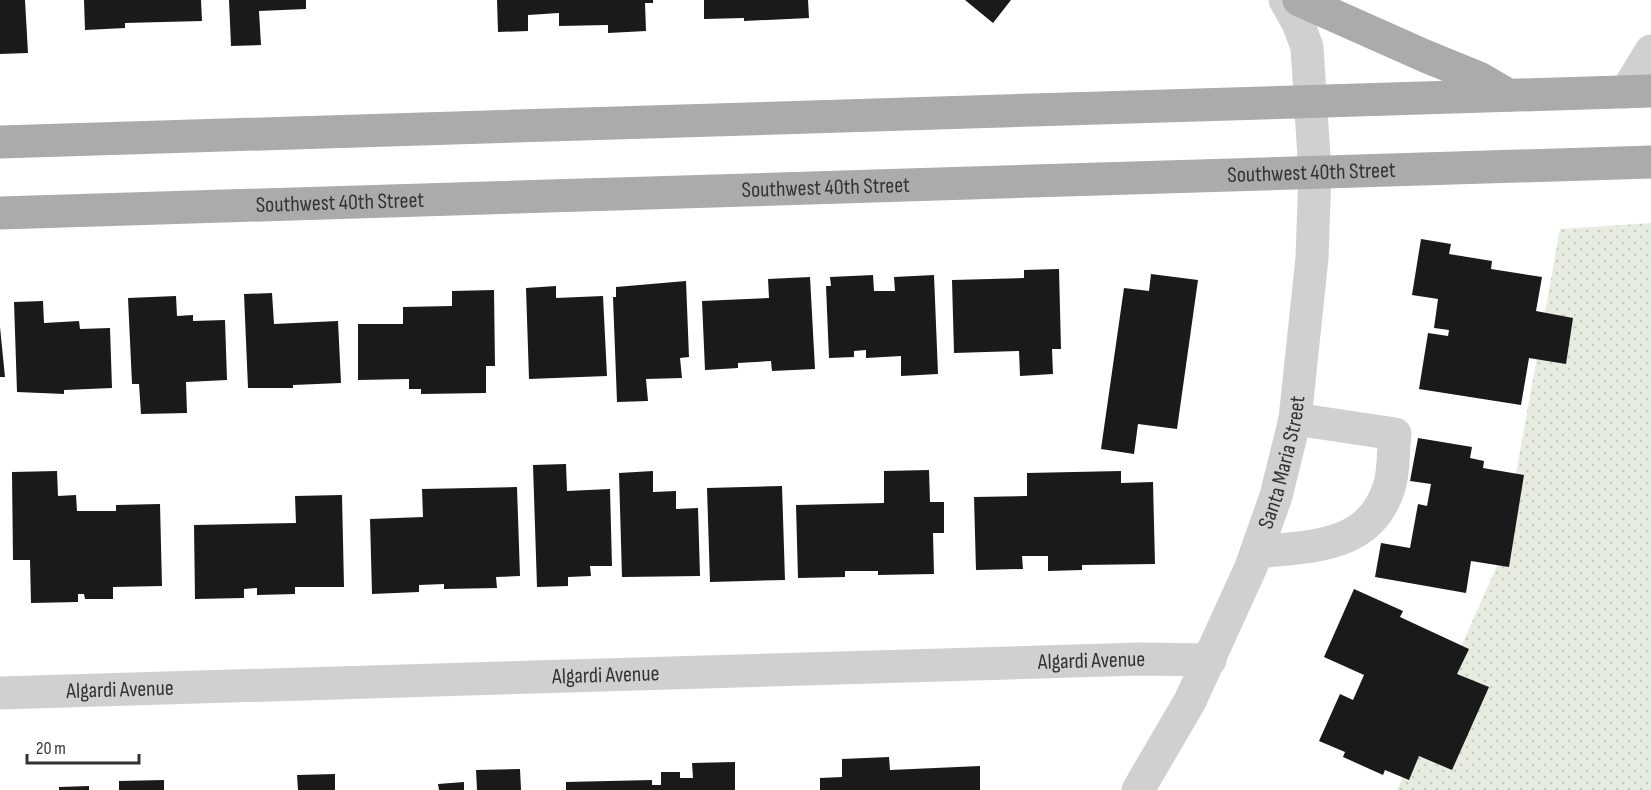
<svg xmlns="http://www.w3.org/2000/svg" width="1651" height="790" font-family="'Sofia Sans Condensed',sans-serif">
<style>
.green{fill:url(#green-dots)}
.building{fill:#1a1a1a}
.lines{fill:none;stroke-linecap:round;stroke-linejoin:round}
.minor{stroke:#d0d0d0;stroke-width:33}
.major{stroke:#ababab;stroke-width:33}
.labels{text-anchor:middle;dominant-baseline:central;stroke-width:6;stroke-linejoin:round;paint-order:stroke}
.street-label{font-size:22px;fill:#333;stroke:#fff}
</style>
<defs>
<pattern id="green-dots" width="8" height="8" patternUnits="userSpaceOnUse" patternTransform="scale(1.5)"><rect width="8" height="8" fill="#e6ecdf"/><path d="M2 2h.1M6 6h.1" fill="none" stroke="#c6cbc0" stroke-width="1.8" stroke-linecap="round"/></pattern>
</defs>
<rect width="100%" height="100%" fill="#fff"/>
<!-- green -->
<path class="green" d="M 1651,223 L 1651,790 L 1397,790 L 1501,557 L 1560,229 Z"/>
<!-- building -->
<path class="building" d="M 0,0 L 25,0 L 28,53 L 0,54 Z
M 84,0 L 201,0 L 202,21 L 125,23 L 125,28 L 85,30 Z
M 229,0 L 306,0 L 306,9 L 259,11 L 261,45 L 231,46 Z
M 497,0 L 653,0 L 653,3 L 645,3 L 646,31 L 608,33 L 608,25 L 559,26 L 559,13 L 528,15 L 528,31 L 498,32 Z
M 704,0 L 808,0 L 809,18 L 744,21 L 744,18 L 704,19 Z
M 965,0 L 1011,0 L 993,23 Z
M 1421,239 L 1451,244 L 1449,254 L 1492,261 L 1491,269 L 1542,277 L 1536,311 L 1573,318 L 1566,364 L 1529,358 L 1521,405 L 1419,389 L 1428,333 L 1448,336 L 1449,330 L 1434,328 L 1438,299 L 1412,295 Z
M 1059,269 L 1061,349 L 1052,349 L 1053,374 L 1020,376 L 1019,351 L 954,353 L 952,280 L 1024,278 L 1024,270 Z
M 1151,274 L 1198,280 L 1177,429 L 1138,424 L 1134,454 L 1101,449 L 1124,288 L 1149,291 Z
M 873,275 L 874,291 L 895,291 L 894,277 L 934,275 L 938,374 L 901,376 L 901,356 L 866,358 L 866,350 L 854,351 L 854,357 L 829,358 L 826,286 L 831,286 L 830,277 Z
M 810,277 L 815,369 L 772,371 L 771,361 L 738,363 L 738,368 L 705,370 L 702,301 L 769,298 L 768,279 Z
M 686,281 L 689,357 L 680,358 L 682,378 L 646,379 L 648,401 L 617,402 L 613,297 L 616,297 L 616,287 Z
M 556,286 L 556,298 L 603,296 L 607,376 L 529,379 L 526,288 Z
M 494,290 L 495,366 L 486,366 L 486,393 L 421,394 L 421,389 L 409,389 L 409,379 L 358,380 L 358,324 L 403,324 L 403,307 L 452,306 L 452,291 Z
M 272,293 L 274,324 L 338,321 L 341,383 L 293,385 L 293,388 L 248,388 L 244,294 Z
M 176,296 L 177,316 L 193,315 L 193,321 L 225,320 L 227,380 L 186,382 L 187,413 L 141,414 L 139,384 L 132,384 L 128,298 Z
M 43,301 L 44,323 L 79,321 L 80,329 L 110,328 L 112,388 L 64,390 L 64,394 L 17,392 L 14,302 Z
M 0,327 L 5,377 L 0,377 Z
M 1418,438 L 1472,447 L 1470,458 L 1484,461 L 1483,468 L 1524,475 L 1509,567 L 1471,561 L 1466,593 L 1375,577 L 1381,543 L 1410,548 L 1418,504 L 1427,506 L 1431,484 L 1410,481 Z
M 566,464 L 567,491 L 610,489 L 612,566 L 590,566 L 591,576 L 568,577 L 568,586 L 537,587 L 533,465 Z
M 929,470 L 930,502 L 944,502 L 944,533 L 933,533 L 934,574 L 878,575 L 878,571 L 845,571 L 845,577 L 798,578 L 796,505 L 884,503 L 884,471 Z
M 57,471 L 58,496 L 76,495 L 77,511 L 116,511 L 116,505 L 160,504 L 162,586 L 113,587 L 113,599 L 85,599 L 84,594 L 78,594 L 78,602 L 31,603 L 30,560 L 13,560 L 12,472 Z
M 653,471 L 653,492 L 676,491 L 676,509 L 698,508 L 700,576 L 622,577 L 619,473 Z
M 1121,471 L 1121,483 L 1153,482 L 1155,564 L 1082,565 L 1082,570 L 1048,571 L 1048,556 L 1022,556 L 1023,569 L 976,570 L 974,497 L 1027,496 L 1027,473 Z
M 782,486 L 785,580 L 710,582 L 707,488 Z
M 517,487 L 520,576 L 496,577 L 497,588 L 444,589 L 444,584 L 419,585 L 419,592 L 372,594 L 370,519 L 423,517 L 422,489 Z
M 342,495 L 344,587 L 295,587 L 295,594 L 257,595 L 257,588 L 244,589 L 244,598 L 195,599 L 194,525 L 296,523 L 295,496 Z
M 1354,589 L 1403,611 L 1400,617 L 1469,649 L 1457,674 L 1489,687 L 1452,770 L 1419,756 L 1409,780 L 1385,770 L 1383,775 L 1343,757 L 1345,752 L 1319,741 L 1340,694 L 1353,700 L 1364,675 L 1324,657 Z
M 889,757 L 890,770 L 980,766 L 980,790 L 820,790 L 820,778 L 842,777 L 842,759 Z
M 735,762 L 735,790 L 566,790 L 566,782 L 652,780 L 652,785 L 661,785 L 661,772 L 680,772 L 680,778 L 693,778 L 692,763 Z
M 520,769 L 521,790 L 477,790 L 476,770 Z
M 335,774 L 335,790 L 298,790 L 297,775 Z
M 164,780 L 164,790 L 119,790 L 119,781 Z
M 464,782 L 464,790 L 439,790 L 438,784 Z
M 89,786 L 89,790 L 59,790 L 59,787 Z"/>
<g class="lines">
<!-- minor -->
<g class="minor">
<path d="M 1626,92 L 1651,51"/>
<path d="M 1257,552 C 1311,546 1372,549 1390,484 C 1394,469 1393,450 1395,434 L 1295,419"/>
<path id="s1" d="M 0,693 L 1140,659 L 1210,660"/>
<path id="s2" d="M 1138,790 L 1190,701 L 1251,567 L 1276,496 L 1295,419 L 1312,258 L 1315,173 L 1307,47 L 1298,23 L 1285,0"/>
</g>
<!-- major -->
<g class="major">
<path d="M 1299,0 L 1425,56 L 1479,78 L 1508,95"/>
<path d="M 0,142 L 1651,91"/>
<path id="s3" d="M 0,213 L 1651,162"/>
</g>
</g>
<g class="labels">
<!-- street labels -->
<g class="street-label">
<text stroke="none"><textPath href="#s3" startOffset="1312">Southwest 40th Street</textPath></text>
<text stroke="none"><textPath href="#s3" startOffset="826">Southwest 40th Street</textPath></text>
<text stroke="none"><textPath href="#s3" startOffset="340">Southwest 40th Street</textPath></text>
<text stroke="none"><textPath href="#s2" startOffset="360">Santa Maria Street</textPath></text>
<text stroke="none"><textPath href="#s1" startOffset="1092">Algardi Avenue</textPath></text>
<text stroke="none"><textPath href="#s1" startOffset="606">Algardi Avenue</textPath></text>
<text stroke="none"><textPath href="#s1" startOffset="120">Algardi Avenue</textPath></text>
</g>
</g>
<!-- scale -->
<path d="M27 754v9h112v-9" fill="none" stroke="#333333" stroke-width="3"/>
<text x="36" y="754" font-size="18" fill="#333333" stroke="#ffffff" stroke-width="4.5" paint-order="stroke">20 m</text>
</svg>
